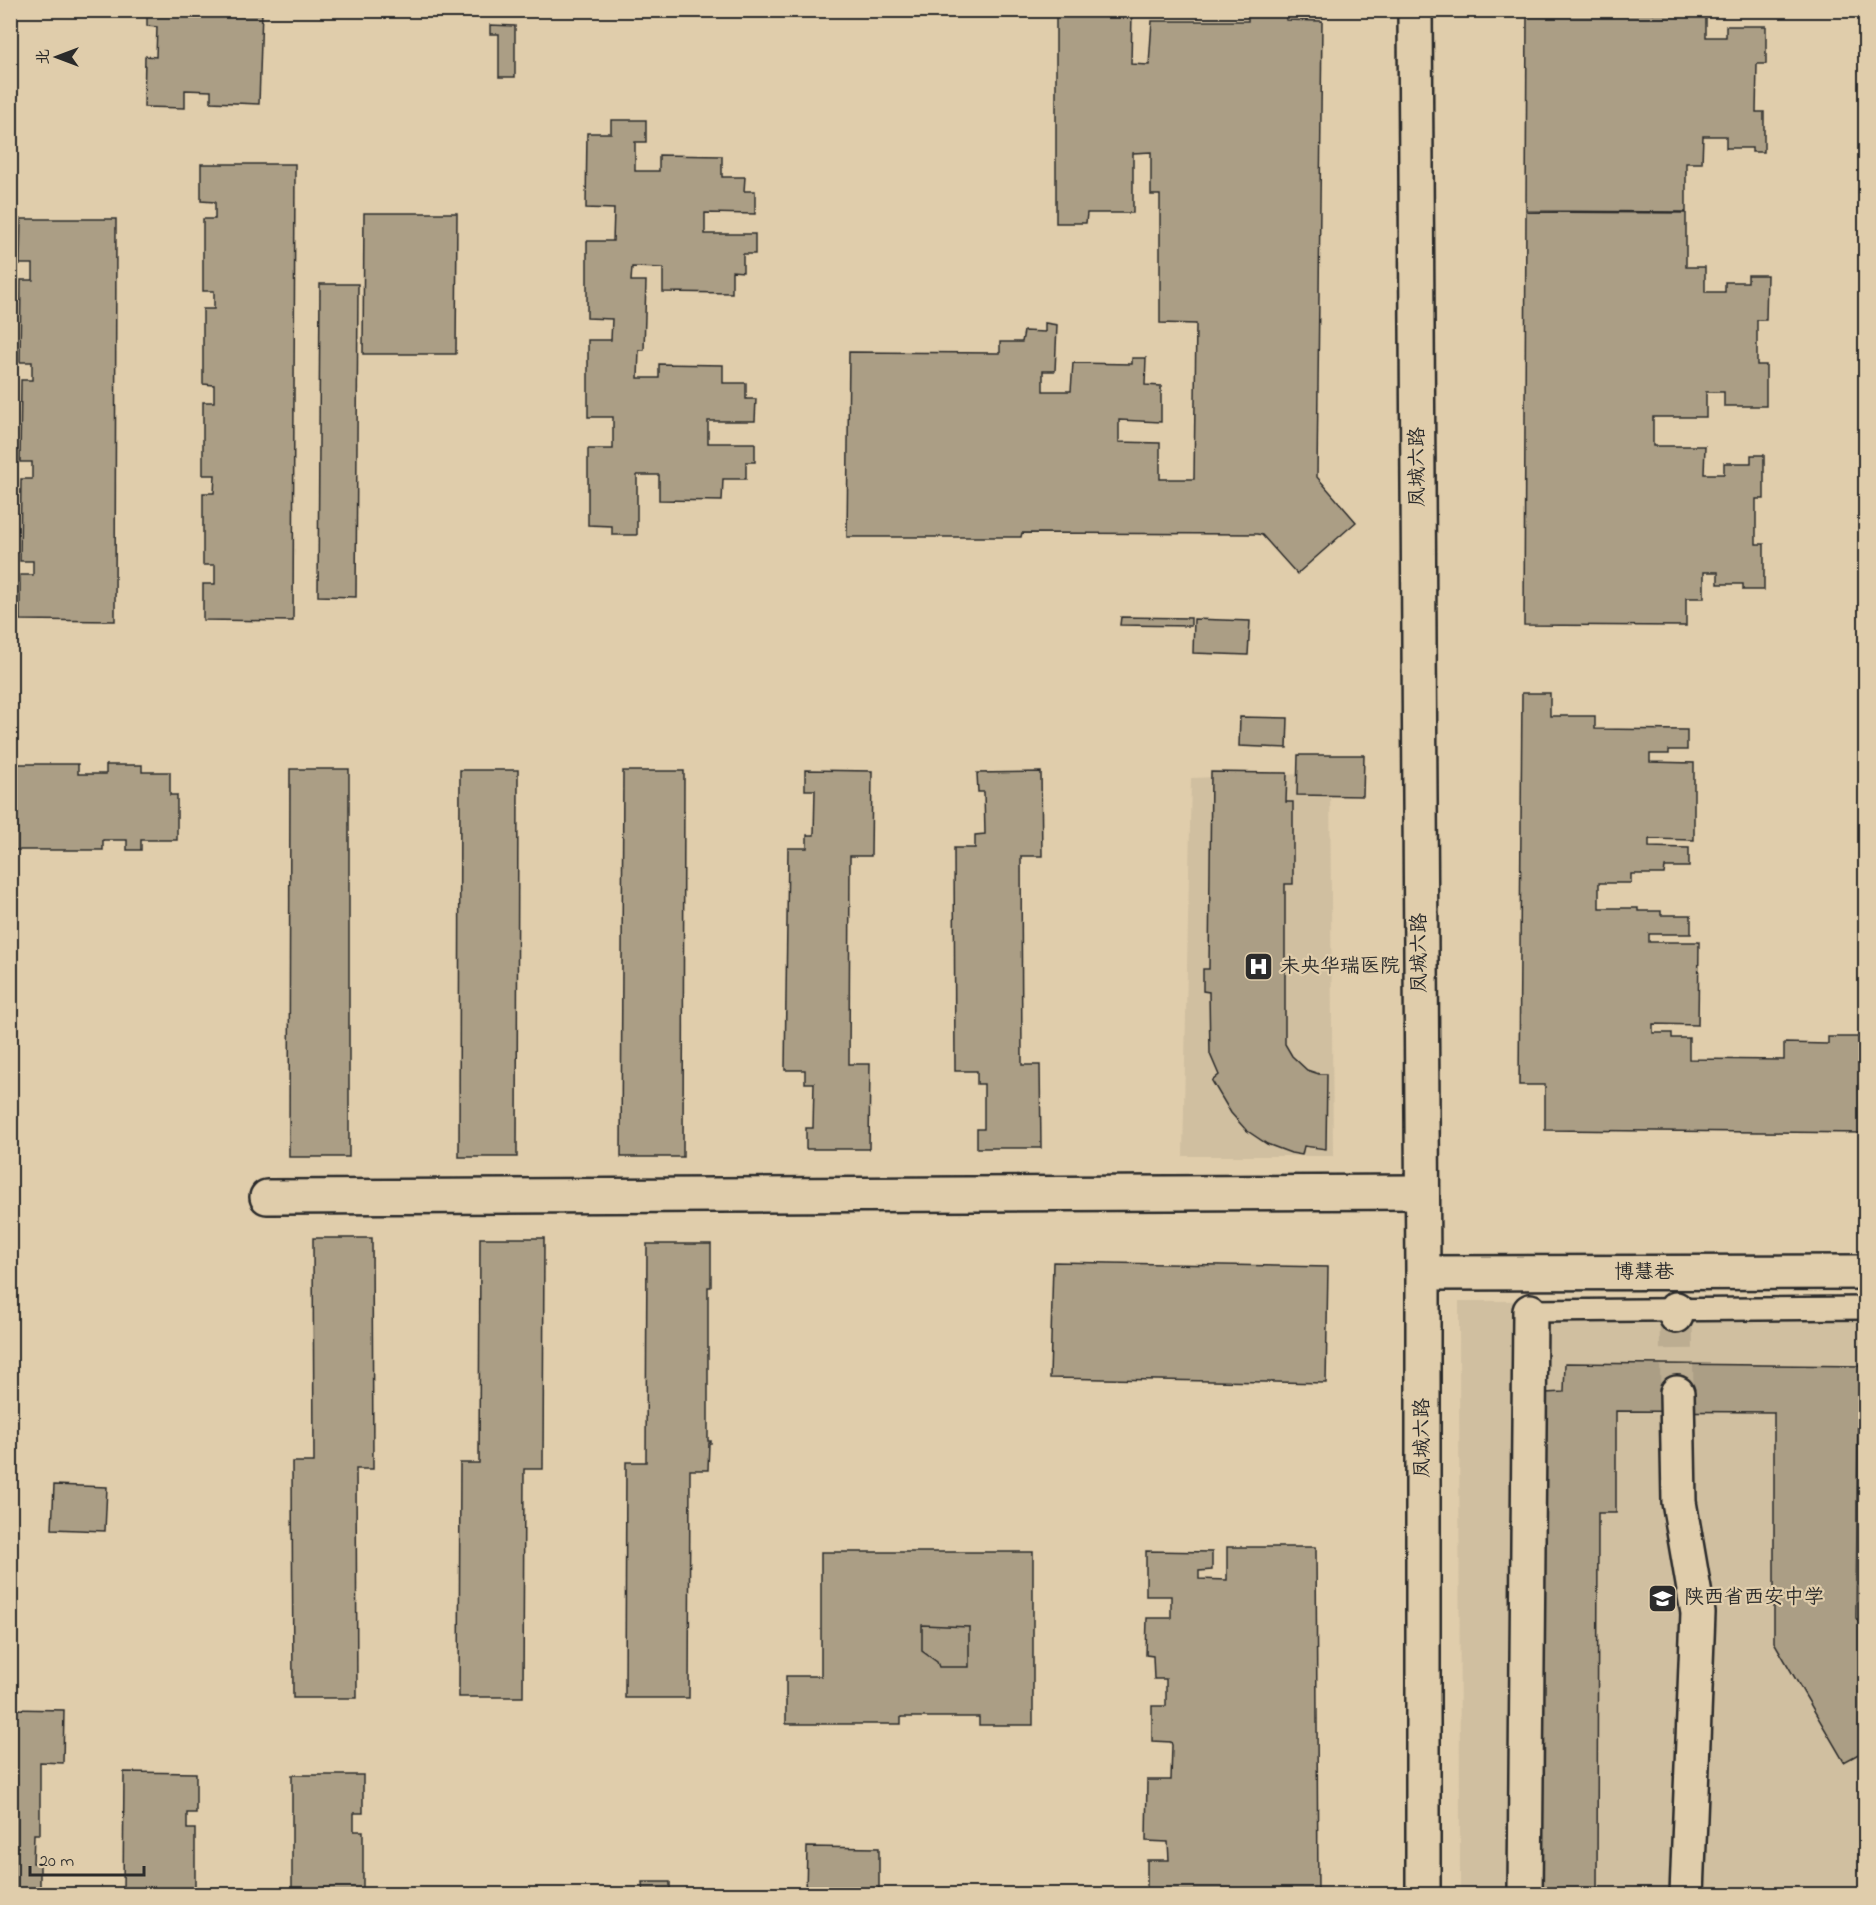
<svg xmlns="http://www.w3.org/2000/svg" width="1876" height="1905" font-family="'Indie Flower','LXGW WenKai TC',sans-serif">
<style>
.built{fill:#d0bfa0}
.building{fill:#ab9e85;stroke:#2b2b2b;stroke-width:1.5;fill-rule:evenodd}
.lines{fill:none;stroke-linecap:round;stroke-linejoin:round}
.street-tunnel{stroke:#bcad91;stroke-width:33;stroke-dasharray:33 16;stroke-linecap:butt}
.lane-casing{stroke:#2b2b2b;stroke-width:26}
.street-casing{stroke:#2b2b2b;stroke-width:38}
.secondary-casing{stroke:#2b2b2b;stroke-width:38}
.lane{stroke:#e0cdab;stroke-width:21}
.street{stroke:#e0cdab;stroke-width:33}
.secondary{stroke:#e0cdab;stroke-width:33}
.labels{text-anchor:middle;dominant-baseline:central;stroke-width:4.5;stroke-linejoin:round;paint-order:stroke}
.street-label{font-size:20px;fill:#2b2b2b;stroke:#e0cdab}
.poi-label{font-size:20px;fill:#2b2b2b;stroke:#e0cdab;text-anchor:start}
</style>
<rect width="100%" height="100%" fill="#e0cdab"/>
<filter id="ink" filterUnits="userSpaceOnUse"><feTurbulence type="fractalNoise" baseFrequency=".0167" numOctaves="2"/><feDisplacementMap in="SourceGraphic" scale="12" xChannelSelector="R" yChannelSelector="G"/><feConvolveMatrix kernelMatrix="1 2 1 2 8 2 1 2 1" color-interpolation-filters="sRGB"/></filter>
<g filter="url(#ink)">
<!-- built -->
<path class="built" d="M 1330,773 L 1333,1156 L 1183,1156 L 1191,778 Z
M 1865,1300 L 1865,1894 L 1460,1894 L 1459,1301 Z"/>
<!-- building -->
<path class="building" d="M 147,10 L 262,10 L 259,104 L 211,102 L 211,91 L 185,90 L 185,108 L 144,107 L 145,56 L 156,57 L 157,27 L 147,26 Z
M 1056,10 L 1132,12 L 1131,64 L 1149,65 L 1152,21 L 1248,21 L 1248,12 L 1285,12 L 1286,20 L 1322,21 L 1317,477 L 1356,522 L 1298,573 L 1297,574 L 1262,535 L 1257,534 L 1022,533 L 1021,537 L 847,537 L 849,352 L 1000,353 L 1000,342 L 1022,342 L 1024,331 L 1045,332 L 1045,323 L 1057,325 L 1055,371 L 1043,371 L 1043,391 L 1071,391 L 1073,363 L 1132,364 L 1132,358 L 1146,358 L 1145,385 L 1161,386 L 1161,422 L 1119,420 L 1119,442 L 1160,443 L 1160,479 L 1194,479 L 1196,324 L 1160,323 L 1160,195 L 1151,195 L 1151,152 L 1133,153 L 1133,213 L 1087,213 L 1086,223 L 1056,223 Z
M 1527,10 L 1653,10 L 1653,13 L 1706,13 L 1706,37 L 1726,37 L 1726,26 L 1766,26 L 1766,64 L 1757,64 L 1756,112 L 1764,112 L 1764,152 L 1752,152 L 1752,148 L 1726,148 L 1726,136 L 1703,136 L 1702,163 L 1686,163 L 1686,212 L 1526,211 Z
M 490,25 L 515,26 L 515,77 L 499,77 L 499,34 L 490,34 Z
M 611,120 L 646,120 L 646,142 L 635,142 L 635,171 L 659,171 L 659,155 L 722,156 L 722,177 L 745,177 L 744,191 L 755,191 L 755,214 L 705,213 L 705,234 L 755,234 L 755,254 L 743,254 L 743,272 L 732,271 L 732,293 L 663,292 L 663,268 L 632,267 L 631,281 L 646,281 L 644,350 L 639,350 L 638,378 L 659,378 L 659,364 L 723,365 L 723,383 L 746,383 L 746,399 L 756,399 L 755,421 L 708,421 L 708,443 L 755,443 L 755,462 L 746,462 L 746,479 L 723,479 L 722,501 L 659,500 L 659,475 L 637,475 L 637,535 L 612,535 L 612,526 L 588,525 L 588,449 L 613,449 L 613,417 L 588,417 L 588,340 L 611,340 L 612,319 L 587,318 L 587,241 L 613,241 L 614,209 L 586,208 L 587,133 L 611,133 Z
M 201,164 L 295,164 L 293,621 L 203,620 L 203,584 L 215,584 L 215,565 L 203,565 L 203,493 L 214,493 L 215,475 L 203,475 L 203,402 L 214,402 L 214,385 L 203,384 L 203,309 L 214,309 L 214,291 L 203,291 L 203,219 L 215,219 L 215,202 L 201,201 Z
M 1526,212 L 1686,213 L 1686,267 L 1705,267 L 1705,292 L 1725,292 L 1725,282 L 1748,282 L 1748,275 L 1767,275 L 1766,320 L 1757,320 L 1757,365 L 1766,365 L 1766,406 L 1724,406 L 1724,392 L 1706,392 L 1706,417 L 1653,417 L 1653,446 L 1705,446 L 1704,474 L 1724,474 L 1724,463 L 1751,463 L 1751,455 L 1764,455 L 1764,499 L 1756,499 L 1756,544 L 1764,544 L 1764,590 L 1743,590 L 1743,584 L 1718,584 L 1718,572 L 1704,572 L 1704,598 L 1686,598 L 1686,626 L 1524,625 Z
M 364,213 L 457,213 L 456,354 L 363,354 Z
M 21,219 L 116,219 L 115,621 L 20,620 L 20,575 L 33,575 L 33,561 L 20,561 L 21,479 L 32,479 L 32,462 L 20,462 L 21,380 L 32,380 L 32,362 L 20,362 L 21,280 L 33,280 L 33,264 L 20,264 Z
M 320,284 L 358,284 L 356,597 L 318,596 Z
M 1121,617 L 1191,618 L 1191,626 L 1120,625 Z
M 1194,619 L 1250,621 L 1248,655 L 1193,653 Z
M 1522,693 L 1550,693 L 1550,716 L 1595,716 L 1595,729 L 1687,730 L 1687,750 L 1669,750 L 1669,754 L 1650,754 L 1650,762 L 1694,763 L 1694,840 L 1649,839 L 1649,847 L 1689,848 L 1689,867 L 1665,867 L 1664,874 L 1631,874 L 1631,883 L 1599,883 L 1599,908 L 1638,908 L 1638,911 L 1661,911 L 1661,915 L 1691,915 L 1691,934 L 1649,934 L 1649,942 L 1699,942 L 1698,1025 L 1653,1024 L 1653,1033 L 1672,1033 L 1672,1038 L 1689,1038 L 1689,1059 L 1784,1060 L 1784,1043 L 1828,1044 L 1828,1037 L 1865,1037 L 1866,1133 L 1545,1130 L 1545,1085 L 1519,1085 Z
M 1240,717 L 1288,718 L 1287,748 L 1239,746 Z
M 1298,755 L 1364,755 L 1363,796 L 1297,795 Z
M 10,764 L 78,764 L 78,774 L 106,774 L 106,765 L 142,765 L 142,772 L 170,772 L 170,795 L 177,795 L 177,840 L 141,840 L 141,850 L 127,850 L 127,840 L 103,840 L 103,850 L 10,850 Z
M 290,769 L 349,769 L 349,1157 L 289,1157 Z
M 460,770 L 518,770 L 517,1157 L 459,1157 Z
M 805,770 L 872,771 L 871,856 L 850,856 L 849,1064 L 870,1064 L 869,1149 L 806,1149 L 806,1128 L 813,1128 L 814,1083 L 805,1083 L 805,1070 L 785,1070 L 788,848 L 807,848 L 807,835 L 814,835 L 815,790 L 805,790 Z
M 623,771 L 684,771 L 683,1157 L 621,1157 Z
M 1041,772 L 1042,856 L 1021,856 L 1022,1065 L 1040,1065 L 1041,1148 L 977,1148 L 977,1129 L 984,1129 L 984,1084 L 977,1084 L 977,1071 L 955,1071 L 954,848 L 975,848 L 975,835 L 985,834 L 984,792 L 978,792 L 977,773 Z
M 1211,772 L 1287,773 L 1286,802 L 1293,802 L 1293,884 L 1285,884 L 1285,1044 L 1292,1056 L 1307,1070 L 1319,1074 L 1327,1074 L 1326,1149 L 1304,1146 L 1302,1155 L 1291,1153 L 1267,1144 L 1246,1130 L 1231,1113 L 1212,1081 L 1219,1075 L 1210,1054 L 1209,992 L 1203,991 L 1203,969 L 1209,969 Z
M 313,1238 L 372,1238 L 373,1469 L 356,1469 L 357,1698 L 293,1698 L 292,1462 L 314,1462 Z
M 480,1238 L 544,1238 L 543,1469 L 524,1469 L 523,1697 L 459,1697 L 460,1463 L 479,1463 Z
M 647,1244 L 711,1244 L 711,1287 L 708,1287 L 708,1441 L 711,1441 L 711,1443 L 709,1443 L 708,1470 L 690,1470 L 689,1698 L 625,1698 L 626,1462 L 646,1462 Z
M 1053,1262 L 1328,1267 L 1326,1383 L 1050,1378 Z
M 1565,1363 L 1866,1366 L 1866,1411 L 1858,1411 L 1856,1618 L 1866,1634 L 1866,1750 L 1844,1762 L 1774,1642 L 1774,1412 L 1616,1411 L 1616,1513 L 1598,1513 L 1597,1894 L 1520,1894 L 1545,1393 L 1564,1392 Z
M 54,1485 L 107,1487 L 105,1531 L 52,1529 Z
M 1227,1547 L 1316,1547 L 1318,1894 L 1147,1894 L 1147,1860 L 1169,1860 L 1168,1842 L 1146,1841 L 1147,1780 L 1171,1780 L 1172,1745 L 1171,1742 L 1152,1741 L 1152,1706 L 1166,1706 L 1166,1679 L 1154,1679 L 1153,1656 L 1146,1655 L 1147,1618 L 1171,1618 L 1171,1596 L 1146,1596 L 1146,1551 L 1212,1552 L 1212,1570 L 1199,1571 L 1199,1579 L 1227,1580 Z
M 821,1552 L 1033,1552 L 1033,1725 L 979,1725 L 979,1717 L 901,1717 L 901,1724 L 786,1724 L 786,1676 L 821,1676 ZM 922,1625 L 969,1627 L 969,1667 L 939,1667 L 937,1662 L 922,1651 Z
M 922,1625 L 969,1627 L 969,1667 L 939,1667 L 937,1662 L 922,1651 Z
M 10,1709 L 64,1710 L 63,1763 L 40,1762 L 40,1834 L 34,1834 L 33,1863 L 40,1863 L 40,1894 L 10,1894 Z
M 124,1772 L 196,1773 L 196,1813 L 187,1813 L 187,1829 L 195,1829 L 195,1894 L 123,1894 Z
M 292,1775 L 363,1775 L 363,1813 L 354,1813 L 354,1831 L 363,1831 L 363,1894 L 292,1894 Z
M 807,1847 L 879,1848 L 879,1894 L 806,1894 Z
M 642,1882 L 670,1882 L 670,1894 L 643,1894 Z
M 498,1892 L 623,1893 L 623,1894 L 498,1894 Z"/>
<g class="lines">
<!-- street-tunnel -->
<path class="street-tunnel" d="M 1676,1316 L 1677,1393"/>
<defs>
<path id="lane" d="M 1530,1311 L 1866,1308"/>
<path id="street" d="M 267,1197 L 1422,1192
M 1676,1309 L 1676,1316
M 1677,1393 L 1679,1502 L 1698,1613 L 1687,1894
M 1525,1894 L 1530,1311"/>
<path id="secondary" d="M 1415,10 L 1423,1273 L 1423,1894
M 1423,1273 L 1866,1272"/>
</defs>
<!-- lane casing -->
<use href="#lane" class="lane-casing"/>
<!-- street casing -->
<use href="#street" class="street-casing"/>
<!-- secondary casing -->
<use href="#secondary" class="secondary-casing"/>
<!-- lane -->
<use href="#lane" class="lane"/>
<!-- street -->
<use href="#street" class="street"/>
<!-- secondary -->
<use href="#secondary" class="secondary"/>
</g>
</g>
<!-- icons -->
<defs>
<symbol id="hospital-square" viewBox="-11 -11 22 22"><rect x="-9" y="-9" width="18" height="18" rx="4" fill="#2b2b2b" stroke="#e0cdab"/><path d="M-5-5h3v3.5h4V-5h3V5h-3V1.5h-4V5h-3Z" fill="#fff"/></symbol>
<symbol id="school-square" viewBox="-11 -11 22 22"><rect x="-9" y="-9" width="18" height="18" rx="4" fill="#2b2b2b" stroke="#e0cdab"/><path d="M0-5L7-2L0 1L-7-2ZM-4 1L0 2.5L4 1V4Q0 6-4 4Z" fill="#fff"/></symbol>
</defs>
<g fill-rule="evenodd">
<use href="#hospital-square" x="1242" y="950" width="33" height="33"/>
<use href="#school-square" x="1646" y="1582" width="33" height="33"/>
</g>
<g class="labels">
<!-- street labels -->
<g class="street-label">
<text transform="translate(1418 467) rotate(-90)">凤城六路</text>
<text transform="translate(1420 953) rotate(-90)">凤城六路</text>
<text x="1644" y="1273">博慧巷</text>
<text transform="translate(1423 1438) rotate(-90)">凤城六路</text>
</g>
<!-- poi labels -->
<g class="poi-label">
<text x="1280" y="967">未央华瑞医院</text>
<text x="1684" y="1598">陕西省西安中学</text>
</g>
</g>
<!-- margin -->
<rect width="1876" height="1905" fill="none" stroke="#e0cdab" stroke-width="36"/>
<rect x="18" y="18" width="1840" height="1869" fill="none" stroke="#2b2b2b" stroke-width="2" filter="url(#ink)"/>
<!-- north arrow -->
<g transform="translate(57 57) rotate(270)" stroke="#e0cdab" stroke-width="4.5" paint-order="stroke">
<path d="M0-4.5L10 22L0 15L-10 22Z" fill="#2b2b2b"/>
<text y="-9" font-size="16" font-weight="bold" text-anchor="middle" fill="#2b2b2b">北</text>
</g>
<!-- scale -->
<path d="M30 1866v9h114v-9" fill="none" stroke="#2b2b2b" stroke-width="3"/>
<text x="39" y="1866" font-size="18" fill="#2b2b2b" stroke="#e0cdab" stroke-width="4.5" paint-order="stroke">20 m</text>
</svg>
